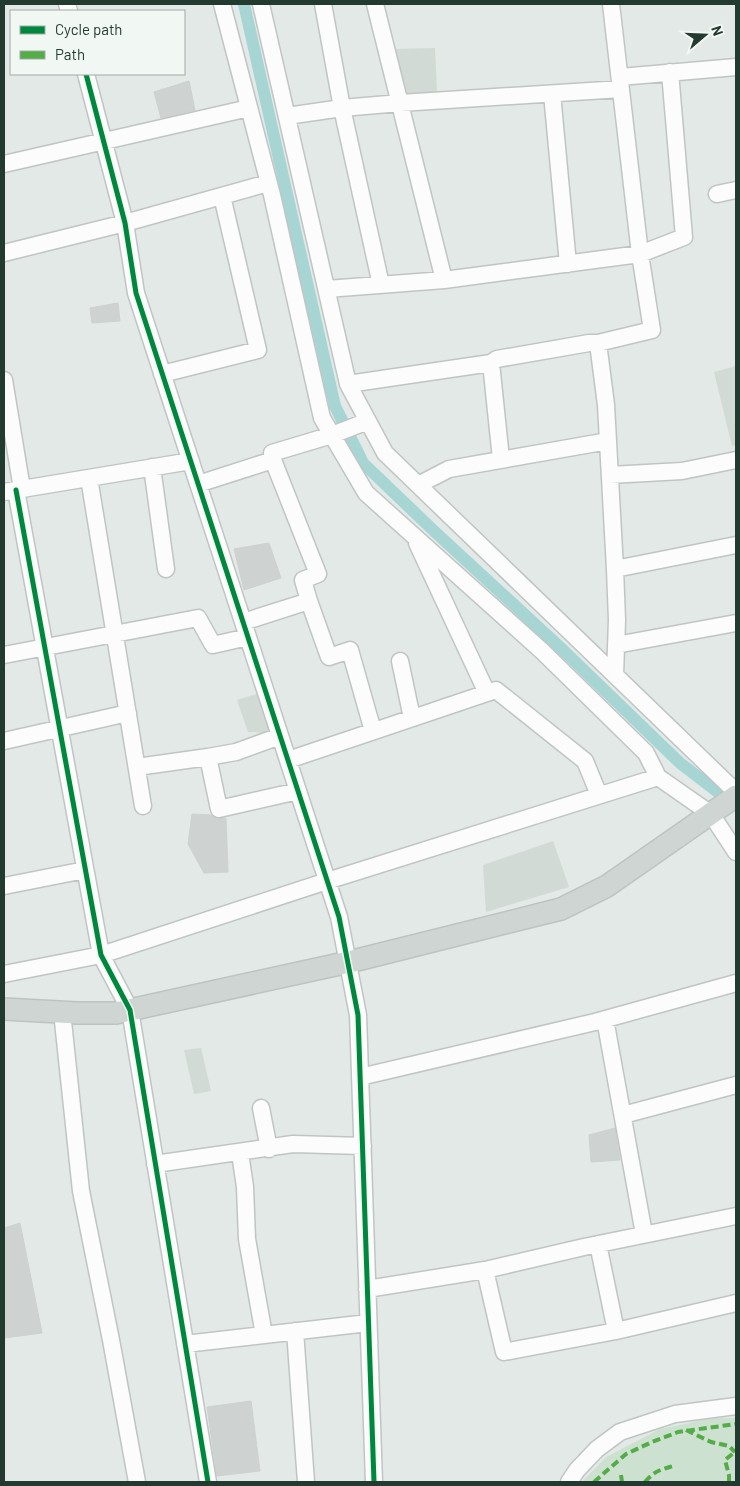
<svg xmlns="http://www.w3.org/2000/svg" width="740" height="1486" font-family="Barlow,sans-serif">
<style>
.built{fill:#d1dad5}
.green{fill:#cde1d0}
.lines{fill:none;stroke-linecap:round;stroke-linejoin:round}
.canal{stroke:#a6d5d4;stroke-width:12}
.building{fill:#ced2d0;stroke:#ccd2cf}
.minor-casing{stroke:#c0c5c3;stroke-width:19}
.major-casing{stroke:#bcc4c1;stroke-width:24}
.minor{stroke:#fbfcfb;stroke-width:16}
.major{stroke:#ced5d2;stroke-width:21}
.quiet{stroke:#53ac45;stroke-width:4;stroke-dasharray:8 4;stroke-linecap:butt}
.cycleway-casing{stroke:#f1f7f3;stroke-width:8}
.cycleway{stroke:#00873e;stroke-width:5}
</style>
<rect width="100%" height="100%" fill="#e3e9e6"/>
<!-- built -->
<path class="built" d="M 435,48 L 437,93 L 407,94 L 395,49 Z
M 736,366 L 736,445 L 732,446 L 714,372 Z
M 263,692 L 273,733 L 248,732 L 237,700 Z
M 553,841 L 569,887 L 486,912 L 483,865 Z
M 201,1048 L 211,1091 L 194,1094 L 184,1050 Z"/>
<!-- green -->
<path class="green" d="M 712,1418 L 736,1418 L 736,1482 L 582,1482 L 606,1457 L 660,1429 Z"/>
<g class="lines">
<!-- canal -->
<path class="canal" d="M 244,4 L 335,406 L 363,463 L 434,531 L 563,650 L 680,763 L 732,803"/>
</g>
<!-- building -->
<path class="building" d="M 189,81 L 195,110 L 161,118 L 154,92 Z
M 118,303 L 120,321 L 92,323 L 90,308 Z
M 269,543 L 281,578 L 244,590 L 234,549 Z
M 192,814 L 211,815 L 216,819 L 226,818 L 228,872 L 204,873 L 188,844 Z
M 615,1128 L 620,1160 L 591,1162 L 589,1135 Z
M 20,1223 L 42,1333 L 4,1338 L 4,1228 Z
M 251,1401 L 260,1471 L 217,1476 L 207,1407 Z"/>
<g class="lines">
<defs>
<path id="minor" d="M 67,4 L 69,11
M 222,4 L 272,195 L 322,418 L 366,493 L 542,651 L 646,753 L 658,777
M 261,4 L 348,384 L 385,453 L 736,792
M 323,4 L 342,108 L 381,285
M 375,4 L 444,280
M 86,74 L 125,223 L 136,293 L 339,917 L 358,1015 L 374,1482
M 620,77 L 736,67
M 552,94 L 568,264
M 287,116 L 342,108 L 400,103 L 621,89
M 4,164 L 249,108
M 717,194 L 736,190
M 4,253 L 125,223 L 268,183
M 327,289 L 444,280 L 640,254 L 611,4
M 598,343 L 606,405 L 615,569 L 617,620 L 615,675
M 491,363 L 501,459
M 162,374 L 258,350 L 222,196
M 4,380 L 22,489
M 348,384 L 491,363 L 497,359 L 589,343 L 598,343 L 652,330 L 640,254 L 684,237 L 670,72
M 152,467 L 166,569
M 610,475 L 682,471 L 736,460
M 89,478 L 143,806
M 198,484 L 273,460
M 418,485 L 449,469 L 608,441
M 16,490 L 101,955 L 130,1010 L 208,1482
M 4,492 L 191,461
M 417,543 L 487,693
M 615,569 L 736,545
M 309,601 L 303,580 L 318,574 L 273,460 L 272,453 L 332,435 L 368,421
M 243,622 L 309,601 L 329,657 L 350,650 L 373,731
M 616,645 L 736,623
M 4,655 L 198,618 L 213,645 L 248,637
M 400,661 L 412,718
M 4,741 L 128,713
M 208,757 L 236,752 L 280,736
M 288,760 L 496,690 L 585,761 L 599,795
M 137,767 L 208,757 L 219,809 L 298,791
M 4,886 L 85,870
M 4,974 L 101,955 L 327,881 L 658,777 L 711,814 L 736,852
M 62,1012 L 81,1191 L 111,1340 L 137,1482
M 605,1019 L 644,1234
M 360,1077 L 595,1022 L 736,983
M 261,1108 L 269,1149
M 623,1115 L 736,1085
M 240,1153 L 245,1187 L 247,1239 L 264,1335
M 155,1164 L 293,1144 L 363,1146
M 598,1244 L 616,1331 L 736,1303
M 485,1270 L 504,1352 L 616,1331
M 367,1289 L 485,1270 L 584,1247 L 736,1216
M 295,1331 L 306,1482
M 185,1344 L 368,1323
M 569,1482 L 577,1470 L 597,1449 L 620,1432 L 675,1414 L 736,1406"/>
<path id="major" d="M 4,1009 L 77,1013 L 116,1013 L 349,962 L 561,909 L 607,886 L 736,796"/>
</defs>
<!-- minor casing -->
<use href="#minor" class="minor-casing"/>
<!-- major casing -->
<use href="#major" class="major-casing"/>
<!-- minor -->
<use href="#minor" class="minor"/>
<!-- major -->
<use href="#major" class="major"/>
<!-- quiet -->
<path class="quiet" d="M 686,1430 L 711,1442 L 729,1446 L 735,1452
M 621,1475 L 622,1482
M 594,1482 L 626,1454 L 652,1442 L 678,1432 L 736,1424
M 645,1482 C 654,1471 660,1470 673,1466
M 729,1482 L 729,1475 L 725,1460 L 736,1451"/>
<defs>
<path id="cycleway" d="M 86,74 L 125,223 L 136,293 L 339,917 L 358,1015 L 374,1482
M 16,490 L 101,955 L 130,1010 L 208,1482"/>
</defs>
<!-- cycleway casing -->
<use href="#cycleway" class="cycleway-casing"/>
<!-- cycleway -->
<use href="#cycleway" class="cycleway"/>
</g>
<!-- border -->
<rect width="740" height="1486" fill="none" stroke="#233a30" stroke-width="10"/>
<!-- legend -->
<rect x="10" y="10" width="175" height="65" fill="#f1f7f3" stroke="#9faba5"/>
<rect x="20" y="26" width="25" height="8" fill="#00873e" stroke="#9faba5"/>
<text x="55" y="35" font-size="15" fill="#233a30">Cycle path</text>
<rect x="20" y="51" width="25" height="8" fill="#53ac45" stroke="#9faba5"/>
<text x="55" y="60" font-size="15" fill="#233a30">Path</text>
<!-- north arrow -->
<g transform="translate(705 35) rotate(71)" stroke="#f1f7f3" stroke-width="4" paint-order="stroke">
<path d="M0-4L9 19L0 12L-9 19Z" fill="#233a30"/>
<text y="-8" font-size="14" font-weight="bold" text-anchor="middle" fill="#233a30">N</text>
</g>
</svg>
